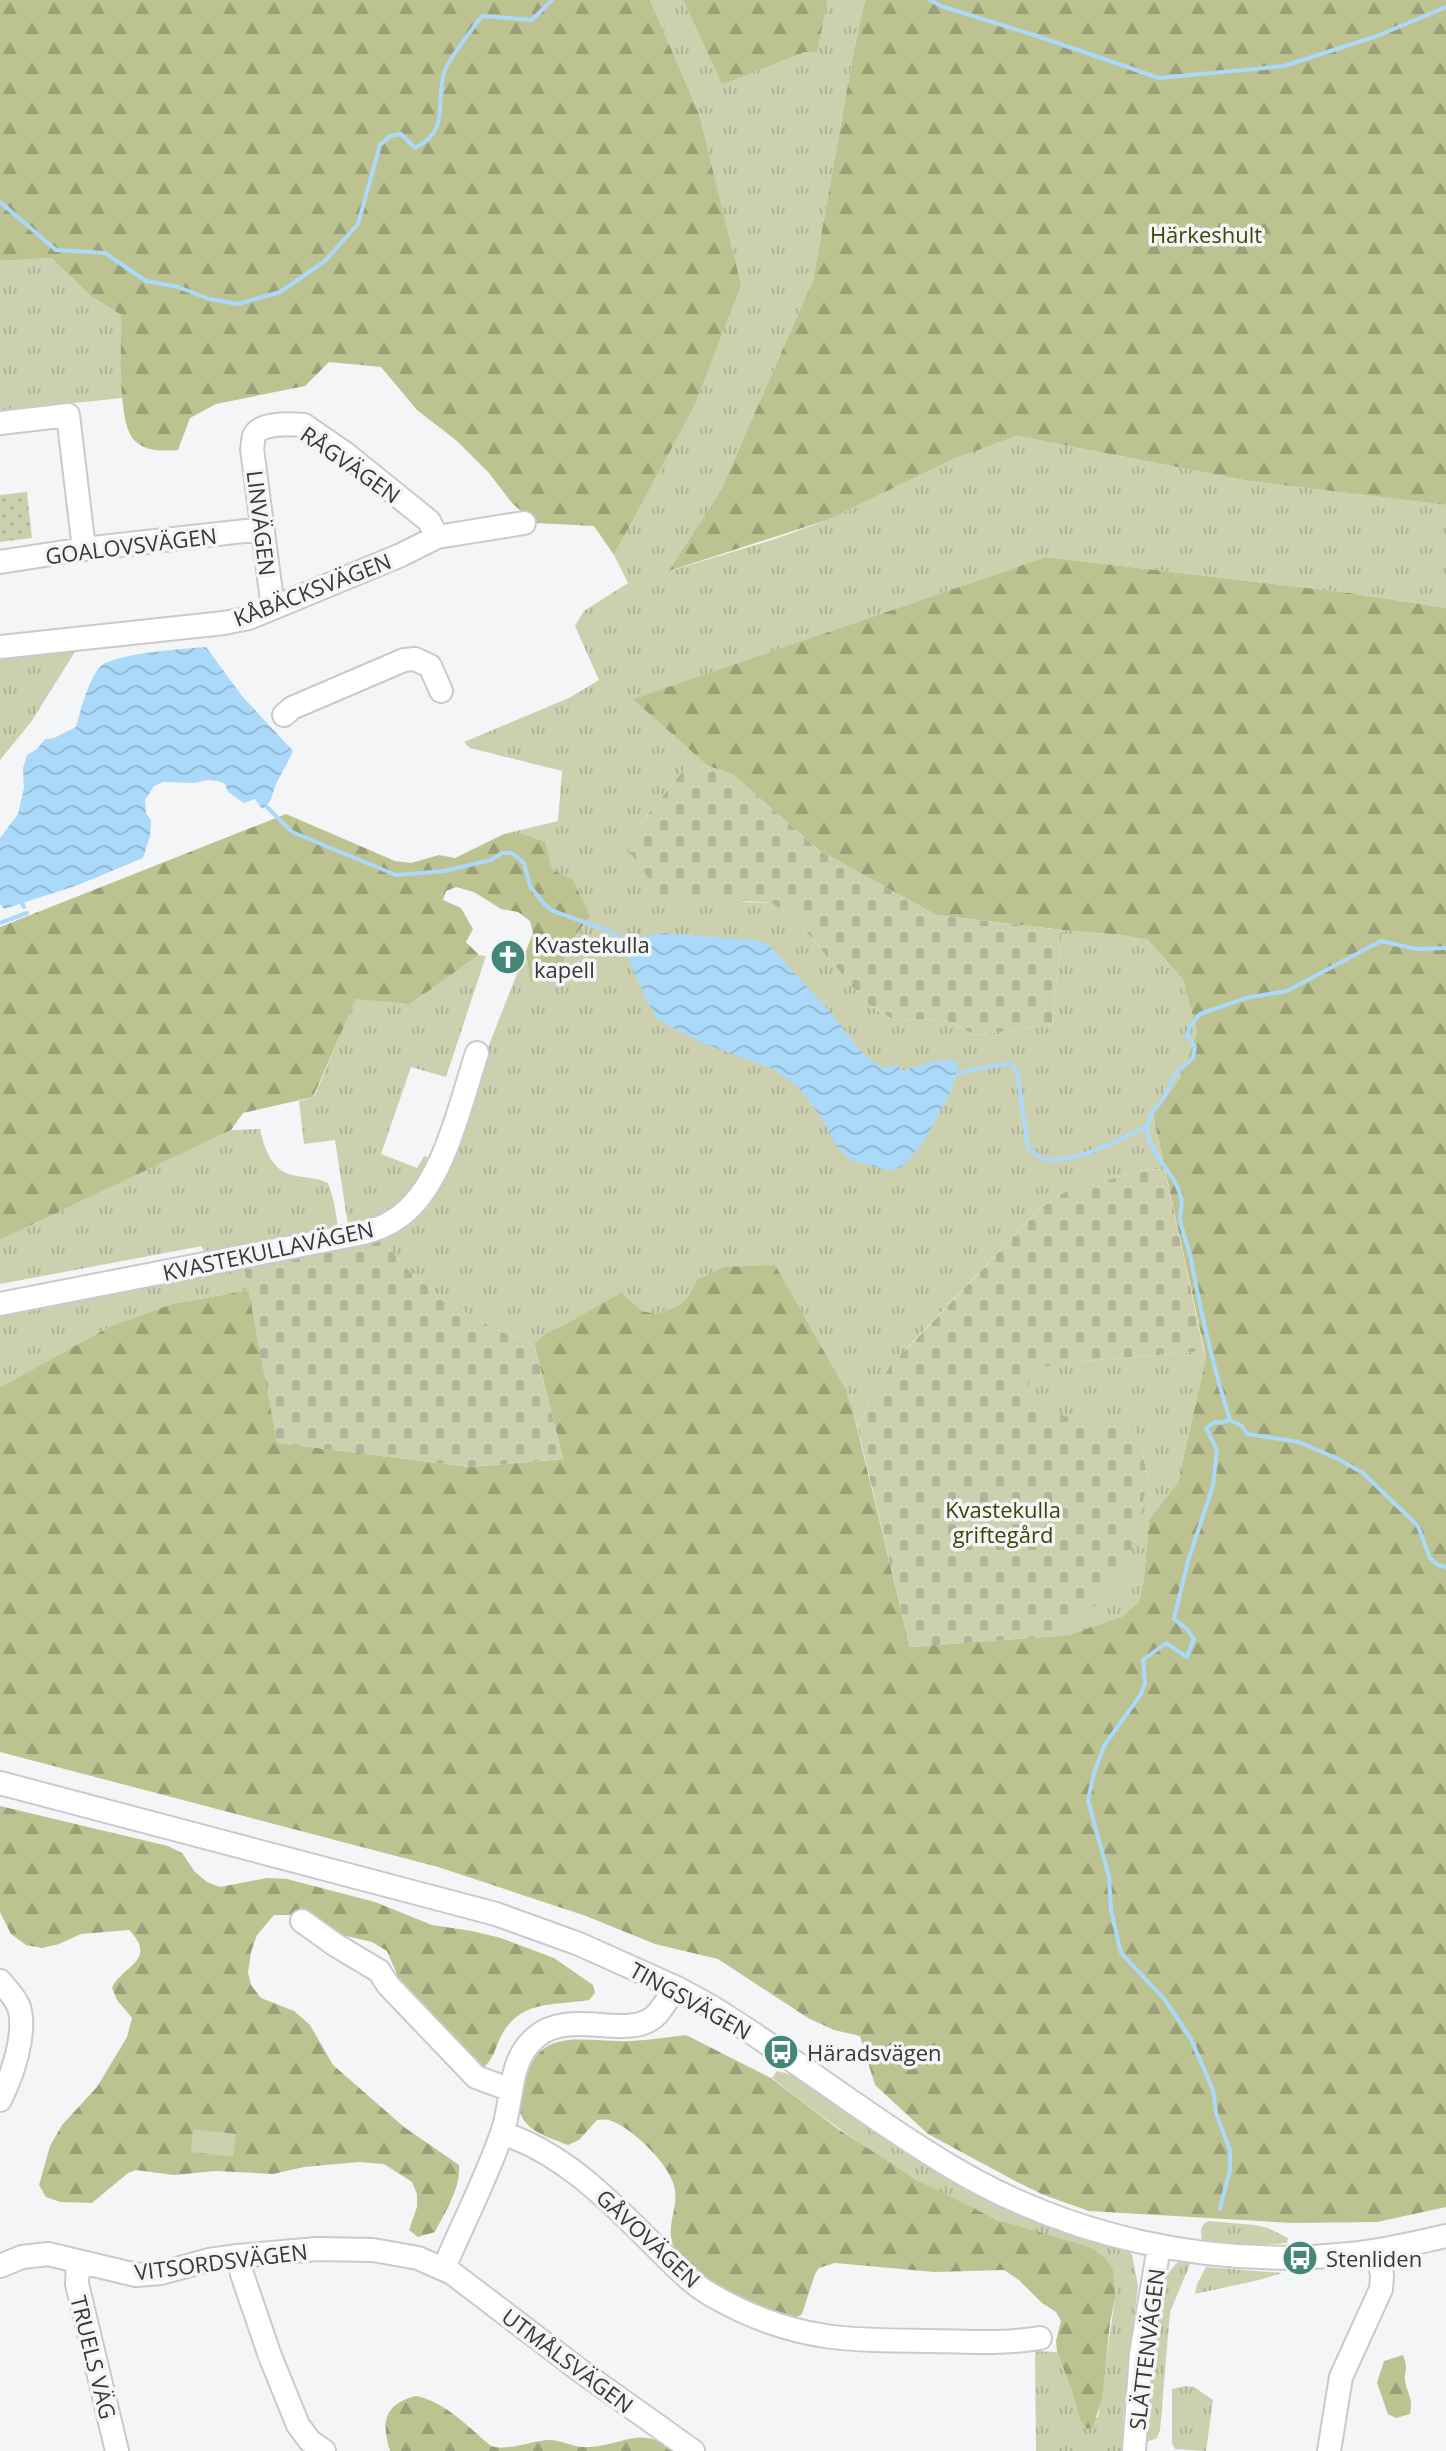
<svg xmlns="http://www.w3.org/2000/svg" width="1446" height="2451" font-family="'Open Sans',sans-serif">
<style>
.grass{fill:url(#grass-tufts)}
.forest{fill:url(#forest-firs)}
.cemetery{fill:url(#cemetery-stones)}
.park{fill:url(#park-dots)}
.pitch{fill:#ccd0af}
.water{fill:url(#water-waves)}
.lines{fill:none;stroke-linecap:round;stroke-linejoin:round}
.stream{stroke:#aad9fa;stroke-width:4}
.minor-casing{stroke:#c9cacb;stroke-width:26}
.minor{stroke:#fff;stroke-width:22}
.labels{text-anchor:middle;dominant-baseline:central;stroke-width:7;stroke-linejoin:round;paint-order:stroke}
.park-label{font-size:22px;fill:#404407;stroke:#f4f5f6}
.street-label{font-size:22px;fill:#383838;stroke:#f4f5f6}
.poi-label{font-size:22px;fill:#383838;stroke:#f4f5f6;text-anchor:start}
</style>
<defs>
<pattern id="grass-tufts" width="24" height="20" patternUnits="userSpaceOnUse" patternTransform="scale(2)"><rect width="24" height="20" fill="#ccd0af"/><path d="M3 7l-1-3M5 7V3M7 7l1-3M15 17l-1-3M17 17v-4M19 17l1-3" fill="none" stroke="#b0b397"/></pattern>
<pattern id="forest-firs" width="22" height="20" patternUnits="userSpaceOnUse" patternTransform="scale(2)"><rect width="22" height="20" fill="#bdc390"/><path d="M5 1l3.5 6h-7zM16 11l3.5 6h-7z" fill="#9b9f77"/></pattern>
<pattern id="cemetery-stones" width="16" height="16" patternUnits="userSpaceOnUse" patternTransform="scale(2)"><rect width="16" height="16" fill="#ccd0af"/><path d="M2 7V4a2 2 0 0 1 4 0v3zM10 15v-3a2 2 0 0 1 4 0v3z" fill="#b0b397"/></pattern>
<pattern id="park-dots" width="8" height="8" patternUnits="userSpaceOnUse" patternTransform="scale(2)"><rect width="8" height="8" fill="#ccd0af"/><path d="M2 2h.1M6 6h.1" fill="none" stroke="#b0b397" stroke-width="1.8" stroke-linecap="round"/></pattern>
<pattern id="water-waves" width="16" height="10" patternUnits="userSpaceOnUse" patternTransform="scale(2)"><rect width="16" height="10" fill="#aad9fa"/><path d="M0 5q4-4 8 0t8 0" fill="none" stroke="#93bbd7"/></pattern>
</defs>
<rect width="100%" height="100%" fill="#f4f5f6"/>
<!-- grass -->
<path class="grass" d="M 650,0 L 683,0 L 722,85 L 805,52 L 817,52 L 828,0 L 865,0 L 854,50 L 813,280 L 720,492 L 670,571 L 775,539 L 830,519 L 951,460 L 1017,436 L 1249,481 L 1446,505 L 1446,608 L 1350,593 L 1046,557 L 634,699 L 708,766 L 685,768 L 624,844 L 744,902 L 771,903 L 794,917 L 866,1003 L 891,1019 L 945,1020 L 975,1035 L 1052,1025 L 1062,930 L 1122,935 L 1148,940 L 1183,980 L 1197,1032 L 1179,1080 L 1153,1114 L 1165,1170 L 1147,1169 L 1065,1192 L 1041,1207 L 909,1346 L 869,1401 L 858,1429 L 853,1411 L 697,1280 L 687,1298 L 678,1306 L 657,1314 L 642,1311 L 568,1323 L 546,1333 L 534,1343 C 492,1333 429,1294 400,1261 C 393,1254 387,1244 381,1236 L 427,1209 L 446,1178 L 483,1060 L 526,951 L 530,981 L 560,969 L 577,933 L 589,916 L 523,834 L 504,834 L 558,821 L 562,771 L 470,748 L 464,742 L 569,698 L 599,680 L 575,626 L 584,611 L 628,583 L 614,555 L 693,409 L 698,111 Z
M 51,258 L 92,297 L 122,316 L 122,398 L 0,411 L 0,261 Z
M 78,647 L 31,722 L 0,760 L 0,655 Z
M 479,955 L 486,956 L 446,1077 L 411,1067 L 381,1154 L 417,1168 L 424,1156 L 430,1158 L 431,1170 L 388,1217 L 348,1225 L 335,1140 L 304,1144 L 299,1101 L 314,1097 L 356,998 L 410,1004 Z
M 260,1129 C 265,1150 272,1173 297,1176 C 308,1178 317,1178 328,1183 L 333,1198 L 338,1226 L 337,1229 L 205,1256 L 202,1246 L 0,1284 L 0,1240 L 231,1130 Z
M 244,1267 L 249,1290 L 172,1304 L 111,1326 L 0,1387 L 0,1316 Z
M 1204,1351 L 1206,1357 L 1178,1482 L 1149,1520 L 1144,1578 L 1139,1601 L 1123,1616 L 1069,1635 L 1058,1636 L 1124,1571 L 1148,1481 L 1141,1442 L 1046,1410 L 1028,1390 L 1031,1368 L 1096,1360 Z
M 777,2071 L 800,2077 L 943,2172 L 1125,2245 L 1132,2255 L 1138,2285 L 1123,2419 L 1122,2451 L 1036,2451 L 1035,2351 L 1057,2352 L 1071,2388 L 1080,2420 L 1098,2417 L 1115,2298 L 1090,2247 C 1059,2238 1025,2231 995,2219 C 914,2185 841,2132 772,2078 Z
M 1208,2221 L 1255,2225 L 1268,2228 L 1288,2238 L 1287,2243 L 1250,2246 L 1202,2241 C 1201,2232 1199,2226 1208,2221 Z
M 1181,2260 L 1191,2262 L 1170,2312 L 1160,2430 L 1157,2438 L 1144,2443 C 1147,2402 1144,2283 1181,2260 Z
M 1206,2267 L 1282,2273 L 1259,2280 L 1195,2294 L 1197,2284 Z
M 1186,2386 L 1194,2387 L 1213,2400 L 1206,2451 L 1175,2449 L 1172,2443 L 1172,2389 Z"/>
<!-- forest -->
<path class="forest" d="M 0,0 L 650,0 L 698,111 L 741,285 L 693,409 L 614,555 L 594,526 L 535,523 L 512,503 L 489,473 L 457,441 L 417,410 L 381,367 L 329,362 L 305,386 L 216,404 L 190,418 L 178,450 C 163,451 147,452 135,441 C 116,424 122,342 121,315 L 92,297 L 51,258 L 0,261 Z
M 683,0 L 828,0 L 817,52 L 805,52 L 722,85 Z
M 865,0 L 1446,0 L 1446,505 L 1249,481 L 1017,436 L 951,460 L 830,519 L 669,571 L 720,492 L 813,280 L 854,50 Z
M 1046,557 L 1350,593 L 1446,608 L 1446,2207 L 1377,2222 L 1291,2223 L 1089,2211 L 1044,2195 L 1021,2184 L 928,2134 L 875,2085 L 860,2036 L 834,2030 L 808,2018 L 718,1959 L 655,1944 L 586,1916 L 438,1867 L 0,1752 L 0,1387 L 111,1326 L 172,1304 L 249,1290 L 278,1443 L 470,1467 L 563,1459 L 534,1343 L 546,1333 L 568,1323 L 621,1293 L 642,1311 L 657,1314 L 678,1306 L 687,1298 L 697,1280 L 724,1267 L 775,1265 L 843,1385 L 853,1411 L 910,1647 L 1069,1635 L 1123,1616 L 1139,1601 L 1144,1578 L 1149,1520 L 1178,1482 L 1206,1357 L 1153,1114 L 1179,1080 L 1197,1032 L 1183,980 L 1148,940 L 1122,935 L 1062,930 L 936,915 L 820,851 L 732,774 L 708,766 L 633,699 Z
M 286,814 L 395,861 L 411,863 L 439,855 L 455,858 L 504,834 L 523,834 L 545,842 L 552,870 L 573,880 L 590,916 L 577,933 L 560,969 L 530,982 L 526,951 L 533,933 L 530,921 L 518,912 L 501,909 L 474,892 L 456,887 L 446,891 L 443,900 L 461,908 L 473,929 L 466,942 L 479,955 L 410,1004 L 356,999 L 313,1097 L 243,1113 L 231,1130 L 0,1240 L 0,927 Z
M 0,1806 L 168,1846 L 182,1853 L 195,1872 L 207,1882 L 220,1887 L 267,1878 L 287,1879 L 375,1902 L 432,1925 L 472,1931 L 501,1938 L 554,1958 L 593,1985 L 595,1993 L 589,2000 C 553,2006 521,1999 501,2036 C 495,2048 494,2059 483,2068 L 468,2062 L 401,1994 L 396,1972 L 387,1951 L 372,1942 L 342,1935 L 320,1926 L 304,1915 L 274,1915 L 257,1935 L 251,1952 L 248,1972 L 251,1985 L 261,1998 L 294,2011 L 310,2025 L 333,2065 L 404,2127 L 459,2165 C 461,2188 445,2212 435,2232 L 418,2237 L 409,2230 L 417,2207 L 417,2194 L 412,2182 L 384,2164 L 359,2162 L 304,2167 L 273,2174 L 216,2171 L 174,2175 L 136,2170 L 128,2173 L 92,2203 L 60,2202 L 46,2197 L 39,2185 L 50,2146 L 62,2125 L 97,2087 L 127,2037 L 132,2018 L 117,2000 L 112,1988 C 121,1966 159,1961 129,1930 L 81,1934 L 59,1944 L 42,1948 L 26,1945 L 11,1934 L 0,1912 Z
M 686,2035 L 771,2078 L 838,2129 L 917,2180 L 997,2220 L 1090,2247 L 1105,2258 L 1113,2270 L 1115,2298 L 1110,2323 L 1102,2398 L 1093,2427 L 1087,2429 L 1080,2420 L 1071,2388 L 1057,2352 L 1056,2341 L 1061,2321 L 1056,2312 L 1041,2302 L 1019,2280 L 1004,2270 L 934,2272 L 835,2263 L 819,2268 L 815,2274 L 802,2314 L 796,2318 C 763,2310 692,2281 675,2250 C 664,2228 678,2211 675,2190 C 672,2166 632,2127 609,2120 C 607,2119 600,2120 597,2120 L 579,2140 L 568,2145 C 543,2135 513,2128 520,2094 C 537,2022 575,2043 631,2041 C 649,2040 667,2037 686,2035 Z
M 1403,2355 C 1409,2371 1404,2369 1405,2381 C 1408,2396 1413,2397 1410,2414 L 1396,2418 L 1388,2414 L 1377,2383 L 1384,2361 Z
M 416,2396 C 446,2402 468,2427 491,2446 C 509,2451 528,2442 547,2440 C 560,2439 572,2447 584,2447 C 624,2447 638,2423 675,2451 L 390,2451 C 381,2422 384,2404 416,2396 Z"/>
<!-- cemetery -->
<path class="cemetery" d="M 708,766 L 732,774 L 820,851 L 936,915 L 1062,930 L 1052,1025 L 975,1035 L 945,1020 L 892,1019 L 866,1003 L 794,917 L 771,903 L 661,895 L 624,844 L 686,767 Z
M 1147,1169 L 1165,1170 L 1204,1351 L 1096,1360 L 1032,1368 L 1028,1390 L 1047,1410 L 1093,1425 L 1106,1418 L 1128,1422 L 1141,1442 L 1148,1481 L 1125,1571 L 1101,1600 L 1058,1636 L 910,1647 L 858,1429 L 869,1401 L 889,1368 L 1041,1207 L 1065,1192 Z
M 381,1236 C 387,1244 393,1254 400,1261 C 429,1294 492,1333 534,1343 L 563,1459 L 470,1467 L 277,1443 L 244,1267 Z"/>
<!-- park -->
<path class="park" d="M 27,492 L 32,538 L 0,542 L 0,495 Z"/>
<!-- pitch -->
<path class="pitch" d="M 193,2129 L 236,2134 L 233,2157 L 191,2152 Z"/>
<!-- water -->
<path class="water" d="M 206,647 L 242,696 L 293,751 C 288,764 280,774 275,787 C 271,797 272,803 262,809 L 255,799 L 244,803 L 228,792 L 225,784 L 218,781 L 208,780 L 194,783 L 163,782 L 154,786 L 145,800 L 146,813 L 151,820 L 150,836 L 143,858 L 78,885 L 4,909 L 0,904 L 0,838 L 18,814 L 24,788 L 23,768 L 27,755 L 37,749 L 45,739 L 54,738 L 76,727 C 81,710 88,680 100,667 C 114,653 184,649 206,647 Z
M 666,933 L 754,940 L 768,944 C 790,969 814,993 836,1019 C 851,1038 862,1057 884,1068 L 898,1064 L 900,1070 L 904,1070 L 936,1061 L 954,1060 L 959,1065 L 951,1092 L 922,1144 L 905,1165 L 891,1171 L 850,1160 L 837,1147 L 822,1118 L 798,1087 L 773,1069 L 703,1043 L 658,1020 L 646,999 L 627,956 L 639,937 Z"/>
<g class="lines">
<!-- stream -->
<path class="stream" d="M 930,0 L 941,6 L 1040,37 L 1159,78 L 1284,66 L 1377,36 L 1446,7
M 0,202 L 56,250 L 105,253 L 146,281 L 178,287 L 209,299 L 238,304 L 280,292 L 325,261 L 358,224 L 380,145 L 390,136 L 401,134 L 415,148 C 452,130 434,101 445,70 C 451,55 472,30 482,16 L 532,20 L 552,0
M 267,807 L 292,832 L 396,875 L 444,871 L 491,860 L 502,853 L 512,853 L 524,863 L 530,886 L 544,904 L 553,911 L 604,929 L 634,945
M 22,903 L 24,907
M 0,923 L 27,913
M 958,1073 L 1010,1063 L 1017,1071 L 1028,1148 C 1033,1152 1038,1157 1044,1159 C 1074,1165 1121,1139 1147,1126 L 1152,1113 L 1163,1099 L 1176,1073 L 1193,1058 L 1195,1047 L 1187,1036 L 1190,1026 L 1200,1014 L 1246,998 L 1287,991 L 1381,941 L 1416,949 L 1446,948
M 1147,1127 C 1147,1154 1176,1172 1181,1198 C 1183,1204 1180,1211 1180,1217 C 1181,1230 1188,1245 1191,1259 C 1201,1313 1213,1367 1230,1420 L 1242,1426 L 1247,1434 L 1299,1442 L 1338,1459 L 1363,1473 L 1418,1526 L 1430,1558 L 1438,1565 L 1446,1567
M 1220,2209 L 1230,2170 L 1230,2150 L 1216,2113 L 1213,2090 L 1191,2039 L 1165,2000 L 1121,1953 L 1111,1910 L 1109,1877 L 1088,1800 L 1094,1773 L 1104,1746 L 1141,1694 L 1145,1683 L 1143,1660 L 1166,1643 L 1187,1657 L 1194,1639 L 1187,1629 L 1174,1619 L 1188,1561 L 1213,1486 L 1217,1450 L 1206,1428 L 1215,1422 L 1219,1423 L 1230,1420"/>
<defs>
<path id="minor" d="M 0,423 L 68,415 L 84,549
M 0,562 L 84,549 L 263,529
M 273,608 L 252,449 C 253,446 253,438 254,436 C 260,422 291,424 304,425 L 346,454 L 429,521 L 437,537
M 0,647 L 224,623 L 249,618 L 401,555 L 437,537 L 524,523
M 284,715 L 292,708 L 404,660 L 415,659 L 430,666 L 441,691
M 0,1304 L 343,1237 C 362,1233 380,1230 396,1219 C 443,1189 460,1104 477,1053
M 0,1783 L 496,1914 L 579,1944 L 675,1987 L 710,2006 C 792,2056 866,2116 948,2165 C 1067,2237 1212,2269 1350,2254 C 1383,2251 1414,2243 1446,2236
M 302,1921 L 334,1944 L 379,1971 L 388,1985 L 476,2077 L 511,2090
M 0,1981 C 7,1989 15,1997 19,2007 C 27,2034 12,2076 0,2100
M 502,2133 C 579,2158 630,2225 688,2278 C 703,2292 722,2301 740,2310 C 809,2342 857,2340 931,2341 C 968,2342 1004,2344 1040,2338
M 238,2256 L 242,2274 L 270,2356 L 298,2425 L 310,2441 L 324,2451
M 78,2262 L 77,2284 L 117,2451
M 0,2266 L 22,2257 L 48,2254 L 136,2275 L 161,2273 L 209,2260 L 238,2256 L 317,2249 L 373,2250 L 418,2258 L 452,2273 L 582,2372 L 693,2451
M 444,2268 C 463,2223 486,2179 502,2133 C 514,2100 507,2061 536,2037 C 570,2008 626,2040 654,2017 C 663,2009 669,1997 675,1987
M 1134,2451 L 1141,2354 L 1159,2247
M 1329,2451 L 1341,2377 L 1381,2289 L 1382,2276 L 1378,2250"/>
</defs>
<!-- minor casing -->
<use href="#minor" class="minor-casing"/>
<!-- minor -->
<use href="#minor" class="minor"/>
</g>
<!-- icons -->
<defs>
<symbol id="church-disc" viewBox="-11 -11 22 22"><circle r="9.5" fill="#448677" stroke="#f4f5f6"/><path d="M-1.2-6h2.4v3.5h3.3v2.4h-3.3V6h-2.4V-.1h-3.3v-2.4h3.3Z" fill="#fff"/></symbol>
<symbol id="bus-disc" viewBox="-11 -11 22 22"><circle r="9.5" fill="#448677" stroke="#f4f5f6"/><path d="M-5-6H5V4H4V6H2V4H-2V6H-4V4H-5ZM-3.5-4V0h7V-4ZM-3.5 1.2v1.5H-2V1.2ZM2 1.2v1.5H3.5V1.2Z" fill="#fff"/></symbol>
</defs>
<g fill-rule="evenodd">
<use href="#church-disc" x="488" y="937" width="40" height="40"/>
<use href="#bus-disc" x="761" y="2032" width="40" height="40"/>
<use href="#bus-disc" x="1280" y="2238" width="40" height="40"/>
</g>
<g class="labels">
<!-- park labels -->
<g class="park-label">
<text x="1206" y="234">Härkeshult</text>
<text x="1003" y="1509">Kvastekulla<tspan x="1003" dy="25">griftegård</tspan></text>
</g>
<!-- street labels -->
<g class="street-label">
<text transform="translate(351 464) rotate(35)">RÅGVÄGEN</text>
<text transform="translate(262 523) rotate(83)">LINVÄGEN</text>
<text transform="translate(131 545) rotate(-7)">GOALOVSVÄGEN</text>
<text transform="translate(312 589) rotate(-21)">KÅBÄCKSVÄGEN</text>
<text transform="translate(268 1250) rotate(-12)">KVASTEKULLAVÄGEN</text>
<text transform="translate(691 2000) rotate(29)">TINGSVÄGEN</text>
<text transform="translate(649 2238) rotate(43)">GÅVOVÄGEN</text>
<text transform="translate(221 2261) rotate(-7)">VITSORDSVÄGEN</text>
<text transform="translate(1146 2349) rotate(-83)">SLÄTTENVÄGEN</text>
<text transform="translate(94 2357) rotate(76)">TRUELS VÄG</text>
<text transform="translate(568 2360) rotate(37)">UTMÅLSVÄGEN</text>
</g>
<!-- poi labels -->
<g class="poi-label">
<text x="534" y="944">Kvastekulla<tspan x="534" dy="25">kapell</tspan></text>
<text x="807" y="2052">Häradsvägen</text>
<text x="1326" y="2258">Stenliden</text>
</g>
</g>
</svg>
